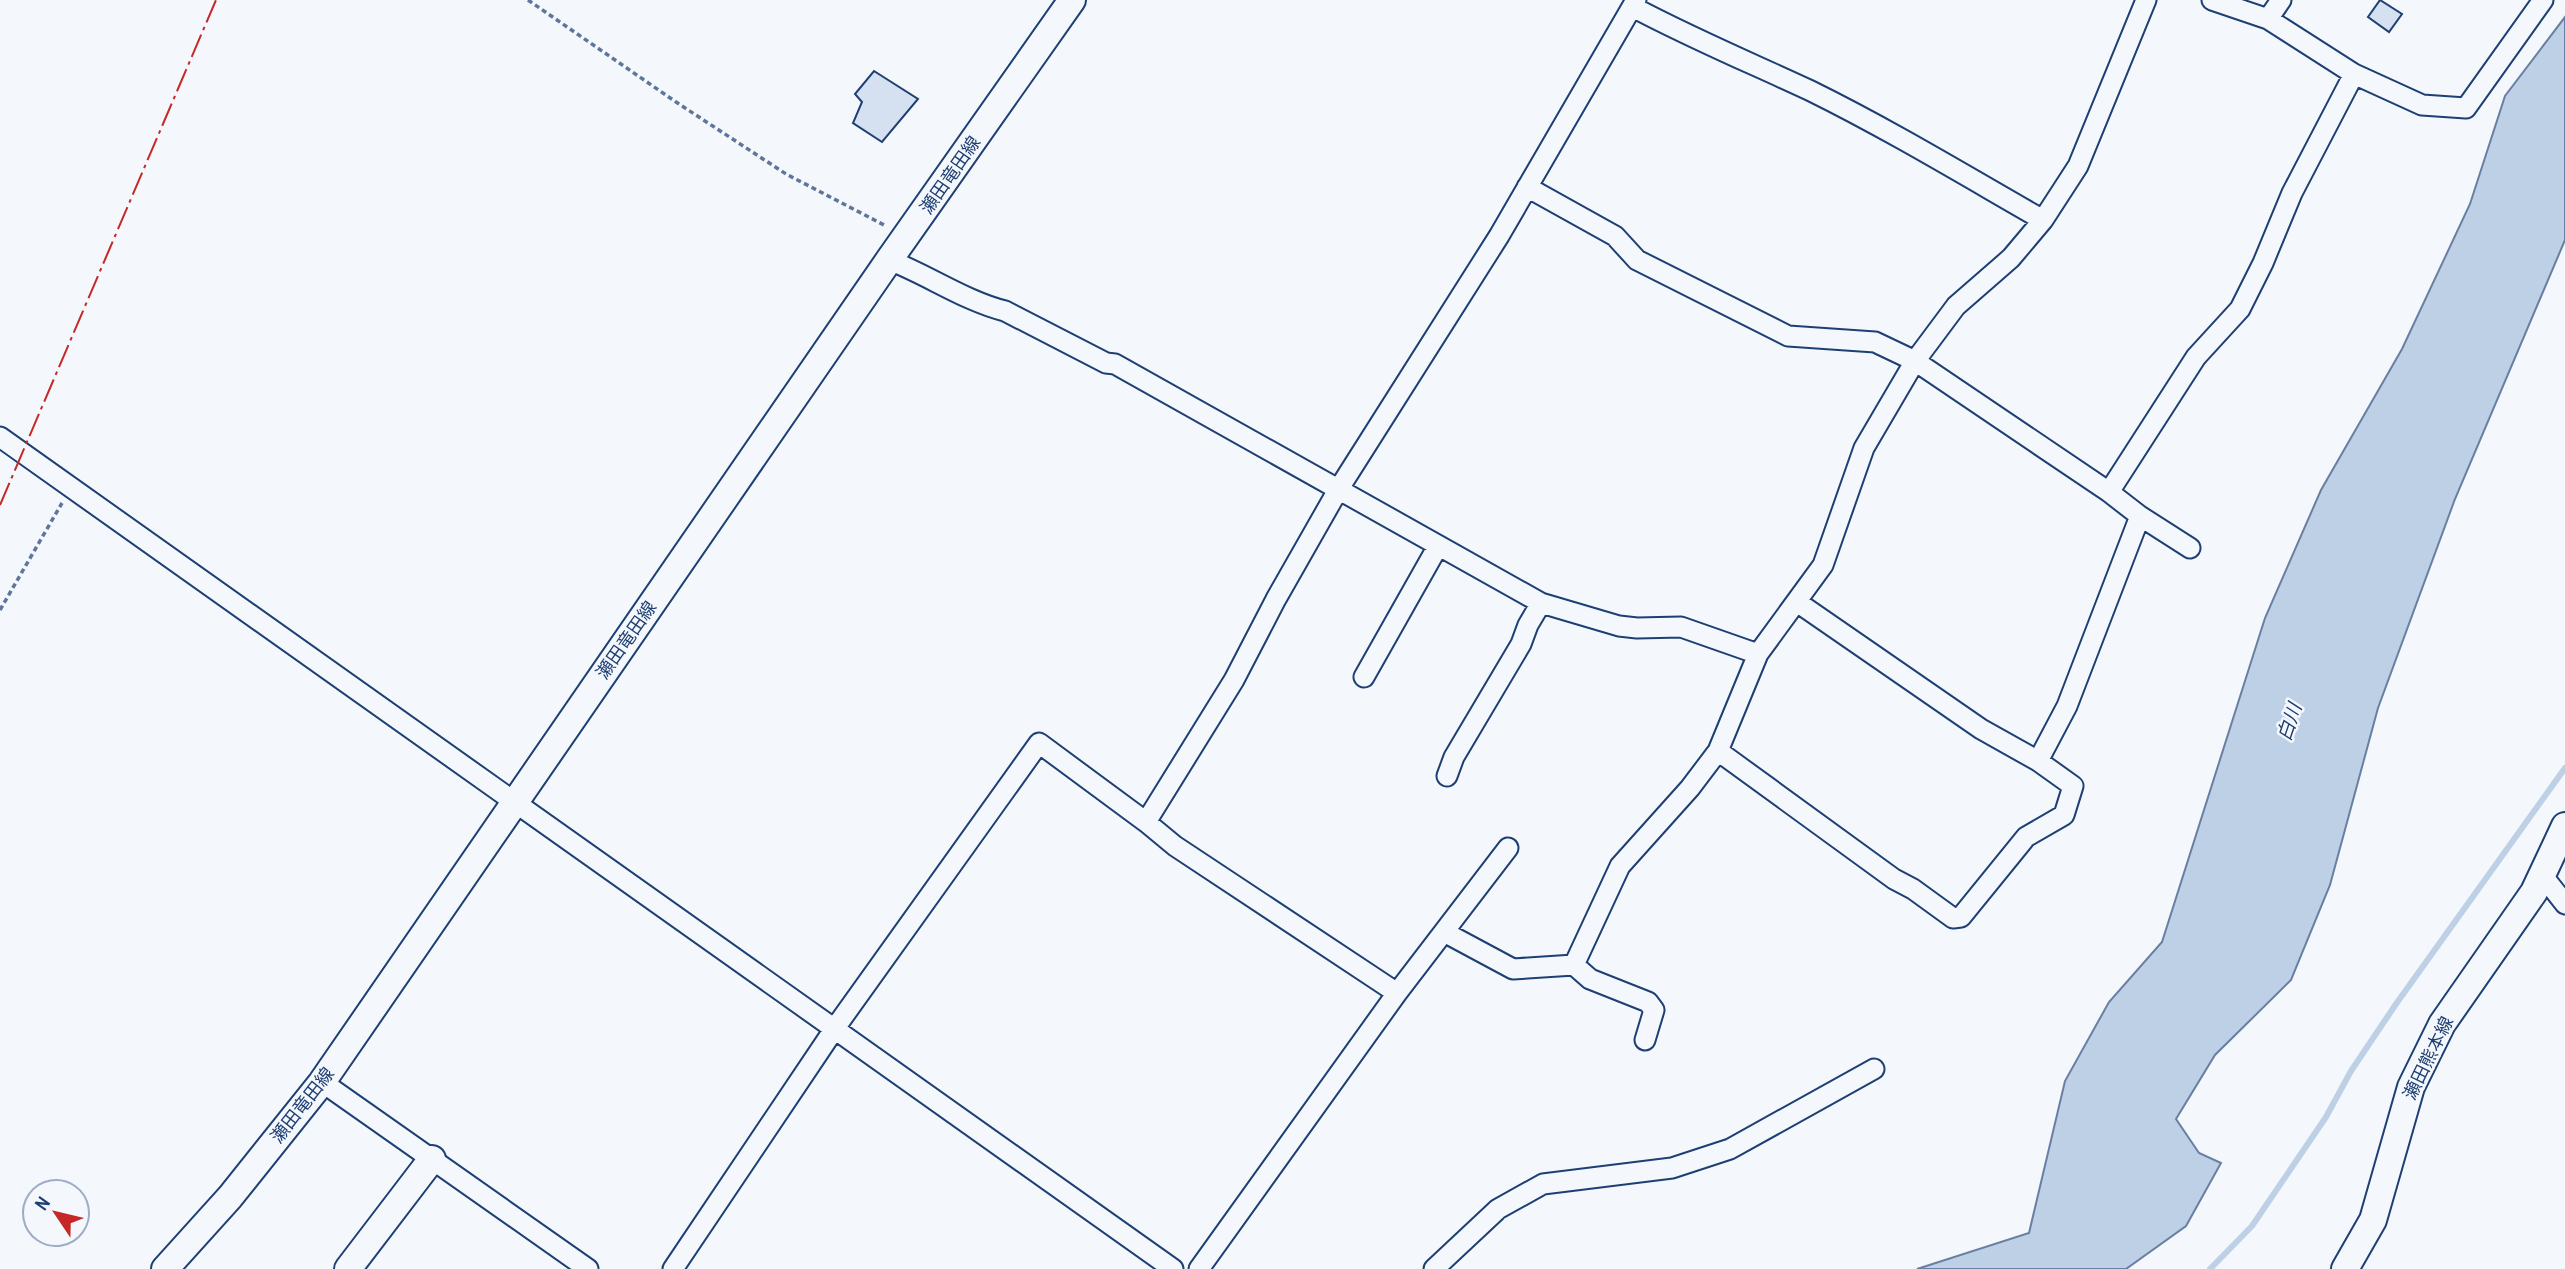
<svg xmlns="http://www.w3.org/2000/svg" width="2565" height="1269" font-family="'Archivo Narrow','Noto Sans JP',sans-serif">
<style>
.water{fill:#bed0e5;stroke:#687fa3;stroke-width:2}
.lines{fill:none;stroke-linecap:round;stroke-linejoin:round}
.stream{stroke:#bed0e5;stroke-width:6}
.building{fill:#d5e0f0;stroke:#1d3f73;stroke-width:2}
.street-casing{stroke:#1d3f73;stroke-width:23}
.secondary-casing{stroke:#1d3f73;stroke-width:30}
.path{stroke:#5e769c;stroke-width:3.5;stroke-dasharray:5 3.5;stroke-linecap:butt}
.street{stroke:#f4f7fb;stroke-width:19}
.secondary{stroke:#f4f7fb;stroke-width:26}
.power{stroke:#c62828;stroke-width:2;stroke-dasharray:24 5 3.5 5;stroke-linecap:butt}
.labels{text-anchor:middle;dominant-baseline:central;stroke-width:5;stroke-linejoin:round;paint-order:stroke}
.street-label{font-size:18px;fill:#1d3f73;stroke:#f4f7fb}
.water-label{font-size:19px;font-style:italic;fill:#1d3f73;stroke:#f4f7fb}
</style>
<rect width="100%" height="100%" fill="#f4f7fb"/>
<!-- water -->
<path class="water" d="M 2565,17 L 2565,240 L 2455,499 L 2378,708 L 2330,885 L 2291,980 L 2215,1055 L 2176,1119 L 2199,1153 L 2221,1163 L 2186,1226 L 2126,1269 L 1917,1269 L 2029,1233 L 2065,1081 L 2109,1002 L 2162,942 L 2265,618 L 2321,490 L 2402,349 L 2470,204 L 2505,96 Z"/>
<g class="lines">
<!-- stream -->
<path class="stream" d="M 2210,1269 L 2252,1226 L 2326,1117 L 2351,1071 L 2396,1004 L 2565,768"/>
</g>
<!-- building -->
<path class="building" d="M 2380,0 L 2402,14 L 2389,32 L 2368,17 Z
M 874,71 L 918,99 L 882,142 L 853,123 L 862,102 L 855,94 Z"/>
<g class="lines">
<defs>
<path id="street" d="M 2212,0 L 2268,19 L 2354,74 L 2422,105 L 2466,108 L 2543,0
M 1633,7 C 1691,38 1751,63 1811,91 C 1890,130 1966,176 2043,220
M 2268,19 L 2281,0
M 1527,187 L 1615,236 L 1637,260 L 1788,336 L 1875,342 L 1915,361 L 2109,492
M 889,260 C 928,275 965,301 1005,311 L 1106,363 L 1115,364 L 1541,603 L 1619,626 L 1637,628 L 1681,627 L 1758,654
M 0,437 L 1173,1269
M 2140,516 L 2190,548
M 1797,602 L 1981,729 L 2038,761 L 2067,706 L 2140,516 L 2109,492 L 2196,357 L 2240,309 L 2263,263 L 2292,193 L 2354,74
M 1364,677 L 1438,546
M 1718,751 L 1894,879 L 1913,889 L 1953,918 L 1961,917 L 2026,837 L 2064,815 L 2073,786 L 2038,761
M 1447,776 L 1454,757 L 1521,644 L 1528,625 L 1541,603
M 1146,822 L 1234,680 L 1276,599 L 1338,490 L 1499,236 L 1636,0
M 2543,876 L 2565,904
M 1444,932 L 1513,969 L 1574,965 L 1620,866 L 1690,788 L 1718,751 L 1758,654 L 1823,565 L 1864,448 L 1915,361 L 1956,306 L 2011,258 L 2043,220 L 2078,166 L 2146,0
M 1574,965 L 1590,979 L 1648,1002 L 1654,1010 L 1645,1040
M 322,1082 L 588,1269
M 673,1269 L 835,1028 L 1039,743 L 1146,822 L 1175,846 L 1397,993
M 1199,1269 L 1397,993 L 1508,848
M 1434,1269 L 1498,1209 L 1543,1184 L 1672,1168 L 1730,1149 L 1874,1069"/>
<path id="secondary" d="M 165,1269 L 230,1197 L 322,1082 L 889,260 L 1072,0
M 348,1269 L 432,1159
M 2345,1269 L 2373,1220 L 2411,1087 L 2442,1024 L 2534,892 L 2565,826"/>
</defs>
<!-- street casing -->
<use href="#street" class="street-casing"/>
<!-- secondary casing -->
<use href="#secondary" class="secondary-casing"/>
<!-- path -->
<path class="path" d="M 528,0 L 676,102 L 786,174 L 886,226
M 0,610 L 62,503"/>
<!-- street -->
<use href="#street" class="street"/>
<!-- secondary -->
<use href="#secondary" class="secondary"/>
<!-- power -->
<path class="power" d="M 0,505 L 216,0"/>
</g>
<g class="labels">
<!-- street labels -->
<g class="street-label">
<text transform="translate(950 175) rotate(-55)">瀬田竜田線</text>
<text transform="translate(626 640) rotate(-55)">瀬田竜田線</text>
<text transform="translate(2428 1058) rotate(-64)">瀬田熊本線</text>
<text transform="translate(302 1105) rotate(-52)">瀬田竜田線</text>
</g>
<!-- water labels -->
<g class="water-label">
<text transform="translate(2289 722) rotate(-71)">白川</text>
</g>
</g>
<!-- north arrow -->
<g transform="translate(56 1213) rotate(305)"><circle r="33" fill="#f4f7fb" stroke="#9eadc5" stroke-width="2"/>
<path d="M0-5L12 26L0 18L-12 26Z" fill="#c62828"/>
<text y="-10" font-size="19" font-weight="bold" text-anchor="middle" fill="#1d3f73">N</text>
</g>
</svg>
